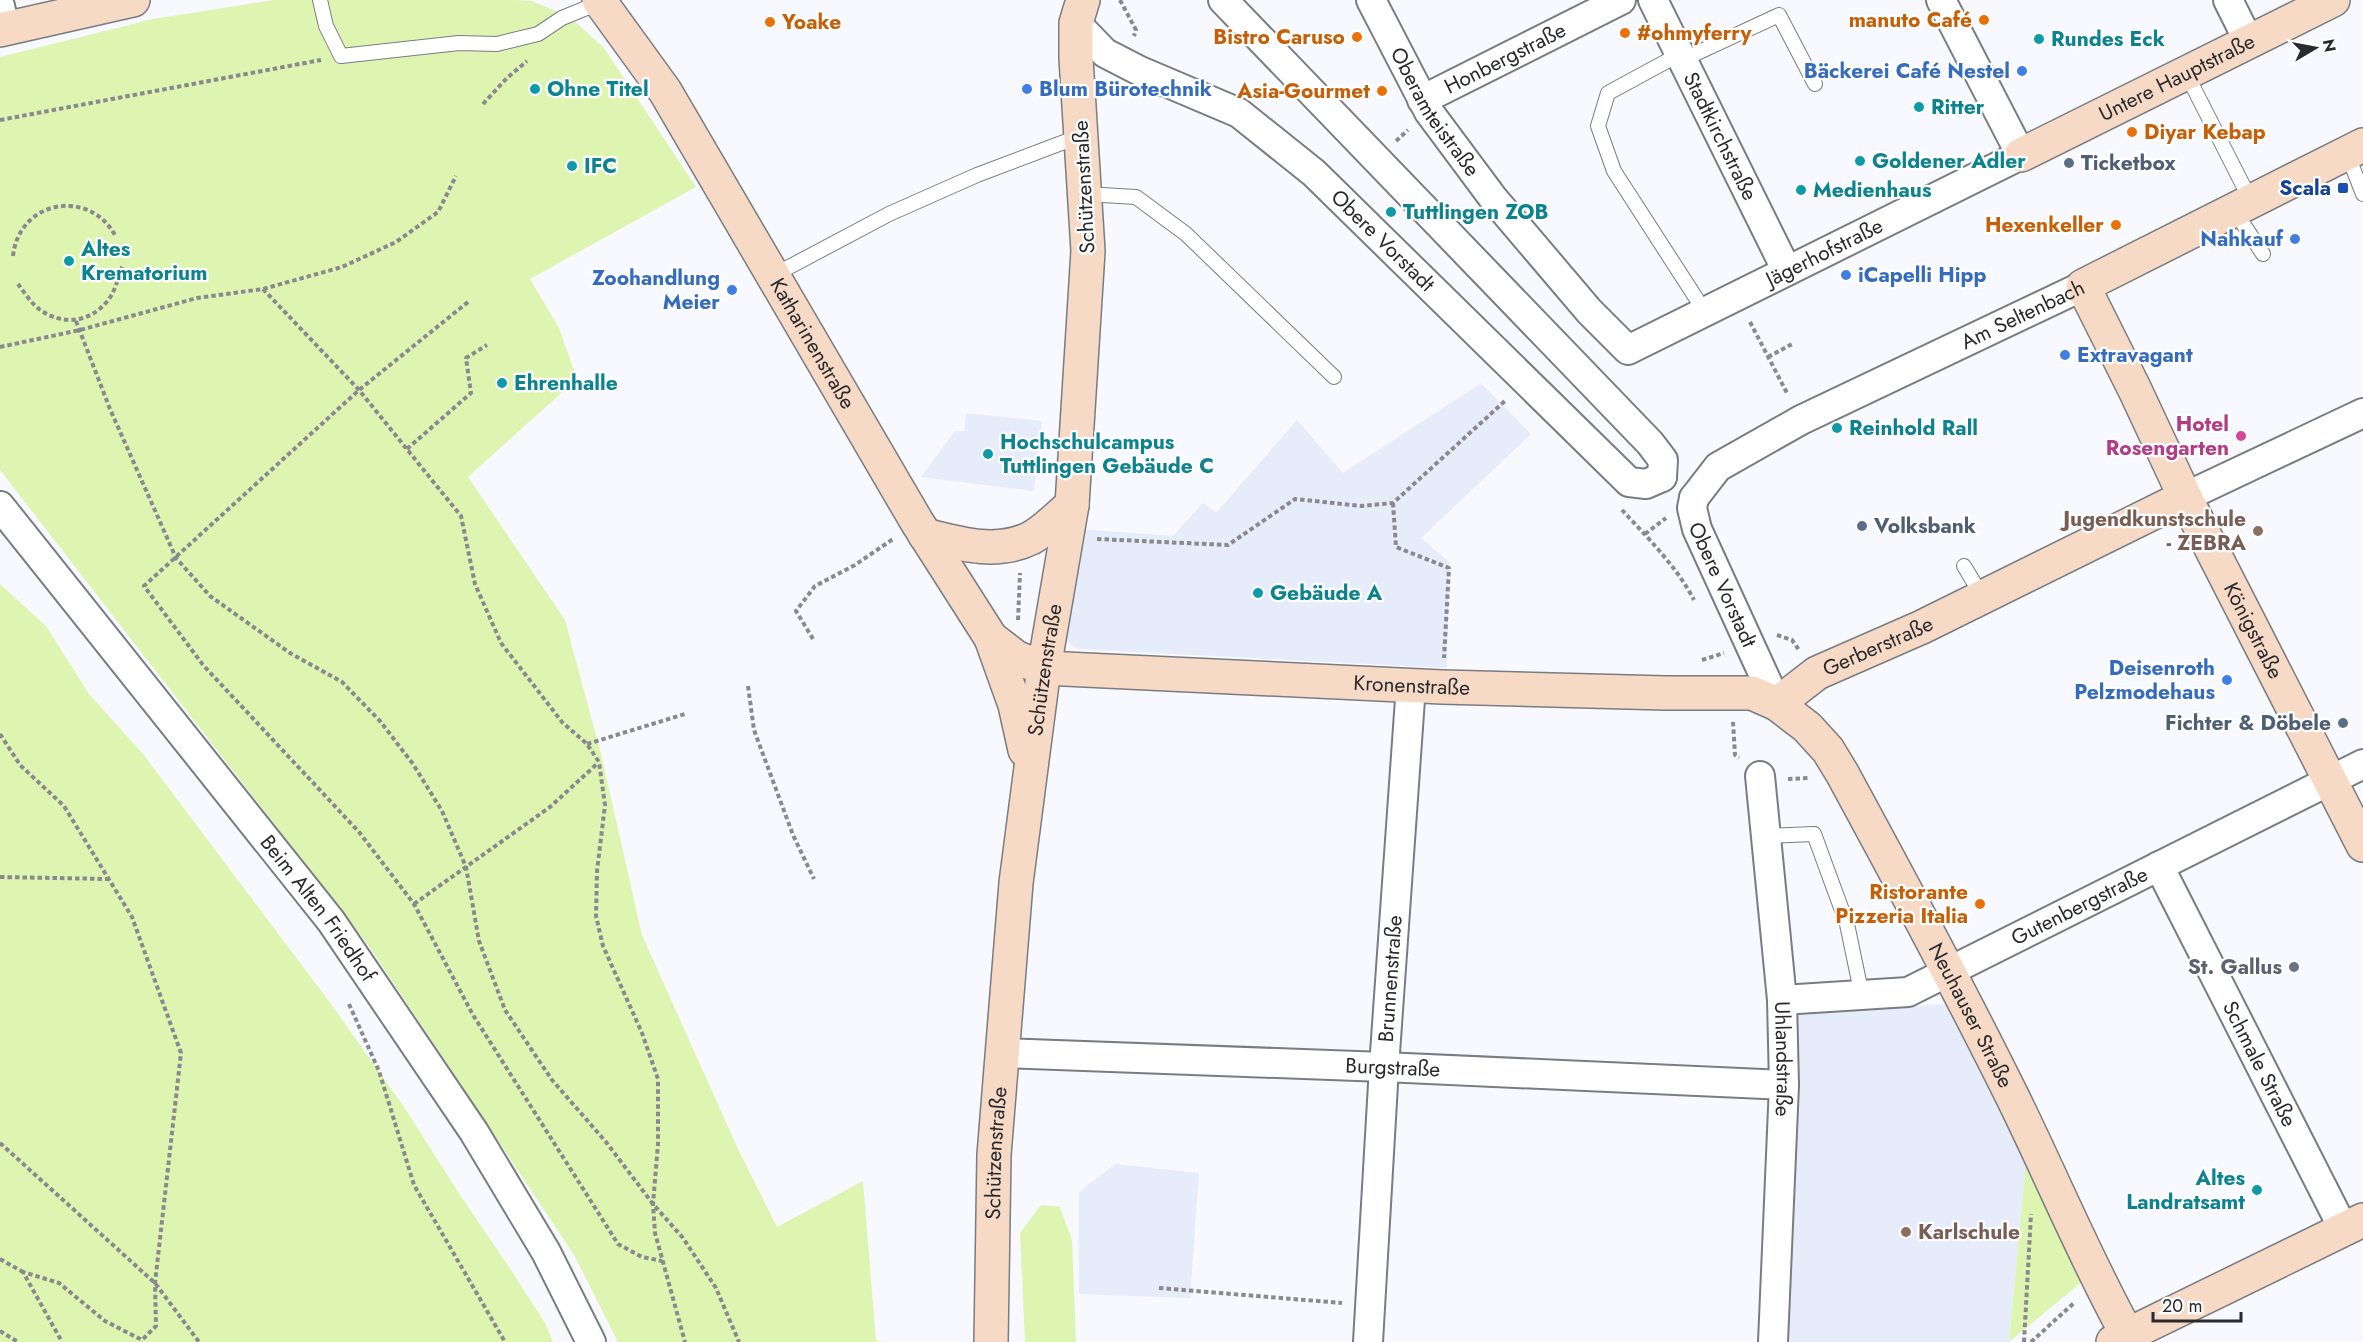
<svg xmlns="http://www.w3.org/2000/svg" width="2363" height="1342" font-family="Jost,sans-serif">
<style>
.built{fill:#e6ecfa}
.green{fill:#def5b2}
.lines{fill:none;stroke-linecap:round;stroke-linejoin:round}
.lane-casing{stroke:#797c82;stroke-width:16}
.street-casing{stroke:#797c82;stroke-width:32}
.secondary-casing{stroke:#797c82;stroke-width:36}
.path{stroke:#898a8e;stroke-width:4;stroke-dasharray:4.5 3;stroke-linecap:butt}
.lane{stroke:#fff;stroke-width:14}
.street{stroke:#fff;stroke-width:28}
.secondary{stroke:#f6dac5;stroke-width:33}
.food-dot{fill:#e8710a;stroke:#fff;stroke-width:2}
.culture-dot{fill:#0f9aa8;stroke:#fff;stroke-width:2}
.shop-dot{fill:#3f7fe0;stroke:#fff;stroke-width:2}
.service-dot{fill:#5c6f8a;stroke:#fff;stroke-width:2}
.transit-dot{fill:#1a4fb4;stroke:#fff;stroke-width:2}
.hotel-dot{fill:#d1479c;stroke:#fff;stroke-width:2}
.education-dot{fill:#8d6e63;stroke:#fff;stroke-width:2}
.worship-dot{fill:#6b7280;stroke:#fff;stroke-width:2}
.labels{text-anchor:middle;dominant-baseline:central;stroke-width:4.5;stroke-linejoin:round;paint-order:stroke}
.food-label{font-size:21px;font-weight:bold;fill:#c56008;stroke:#fff;text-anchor:end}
.culture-label{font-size:21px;font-weight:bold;fill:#0d838f;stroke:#fff;text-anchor:start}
.street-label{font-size:21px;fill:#292a2d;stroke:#fff}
.shop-label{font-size:21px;font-weight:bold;fill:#366cbe;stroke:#fff;text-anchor:end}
.service-label{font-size:21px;font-weight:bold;fill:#4e5e75;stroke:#fff;text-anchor:start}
.transit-label{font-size:21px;font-weight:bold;fill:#164399;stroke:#fff;text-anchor:end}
.hotel-label{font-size:21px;font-weight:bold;fill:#b23c85;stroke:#fff;text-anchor:end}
.education-label{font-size:21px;font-weight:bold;fill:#785e54;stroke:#fff;text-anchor:end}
.worship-label{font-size:21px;font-weight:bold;fill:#5b616d;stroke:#fff;text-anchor:end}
</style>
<rect width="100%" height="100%" fill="#f7f9fe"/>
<!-- built -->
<path class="built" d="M 1481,383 L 1531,434 L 1421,538 L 1449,562 L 1447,668 L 1078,649 L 1066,641 L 1062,628 L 1079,529 L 1173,536 L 1203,503 L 1216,513 L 1297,420 L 1343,473 Z
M 966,413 L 1042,421 L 1034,491 L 921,477 L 955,431 L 964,431 Z
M 1949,1004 L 2026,1161 L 2009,1342 L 1787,1342 L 1795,1126 L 1793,1013 Z
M 1115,1164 L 1199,1173 L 1190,1298 L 1079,1294 L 1079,1192 Z"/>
<!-- green -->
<path class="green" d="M 274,0 L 516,0 L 532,1 L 570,17 L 604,48 L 696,187 L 530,279 L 559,328 L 577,379 L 468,477 L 565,620 L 601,754 L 642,935 L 738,1149 L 777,1227 L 863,1181 L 876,1340 L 882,1342 L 618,1342 L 574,1255 L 368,945 L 0,470 L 0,57 L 153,19 Z
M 0,584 L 46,626 L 89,694 L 143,754 L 331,1004 L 406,1110 L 460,1195 L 511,1270 L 545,1323 L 553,1342 L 0,1342 Z
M 2026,1161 L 2083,1281 L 2009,1342 Z
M 1041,1205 L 1060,1207 L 1072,1240 L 1076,1342 L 1025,1342 L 1020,1233 Z"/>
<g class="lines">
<defs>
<path id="lane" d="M 320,0 L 326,26 L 341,56 L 459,43 L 497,44 L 538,34 L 562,18 L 601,2
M 1680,54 L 1608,93 L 1598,126 L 1614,171 L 1705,312
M 1682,60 L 1779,15 L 1815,84
M 2186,73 L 2251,201
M 2347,153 L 2363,194
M 1085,194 L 1136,197 L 1186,234 L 1334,377
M 2234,210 L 2263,254
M 774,275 L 889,214 L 977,175 L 1080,136
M 1964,566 L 1982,596
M 1766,836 L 1814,834 L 1847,924 L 1862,996"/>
<g id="street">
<path d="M 1223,0 L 1650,443 L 1663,460 L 1662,477"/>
<path id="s1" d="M 1371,0 L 1429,112 L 1493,198 L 1589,311 L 1628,350 L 2021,155 L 1941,0"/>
<path id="s2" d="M 1653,0 L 1787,271"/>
<path d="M 2228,0 L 2249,42"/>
<path d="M 0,6 L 5,29"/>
<path id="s3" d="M 1076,23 L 1105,53 L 1140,71 L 1239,113 L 1314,173 L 1629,482 L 1646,484 L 1662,477"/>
<path id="s4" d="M 1422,100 L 1621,0"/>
<path d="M 2185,497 L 2363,413"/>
<path id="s5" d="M 1694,498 L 1718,467 L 1801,420 L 2083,286"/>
<path id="s6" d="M 1694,498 L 1692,508 L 1697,529 L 1777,704"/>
<path id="s7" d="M 0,506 L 331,921 L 474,1132 L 546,1252 L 591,1342"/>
<path id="s8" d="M 1760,776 L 1782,1000 L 1784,1085 L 1773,1342"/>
<path id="s9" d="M 2159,866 L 2344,1230"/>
<path id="s10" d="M 1782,1000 L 1908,992 L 2363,764"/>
<path id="s11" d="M 1003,1053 L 1384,1067 L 1784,1085"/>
<path id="s12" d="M 1368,1342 L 1384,1067 L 1411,685"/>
</g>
<g id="secondary">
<path id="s13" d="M 599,0 L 665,91 L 917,522 L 991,638 L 1017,658 L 1044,668 L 1442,687 L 1666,693 L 1752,693 L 1777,704 L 1807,727 L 1828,750 L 1842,773 C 1900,880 1958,987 2012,1096 C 2051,1175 2084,1256 2127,1334"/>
<path d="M 0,30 L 133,0"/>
<path id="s14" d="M 2363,145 L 2083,286 L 2135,390 L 2185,497 L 2363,845"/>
<path id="s15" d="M 2021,155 L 2333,0"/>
<path d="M 925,535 C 960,544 997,555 1031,538 C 1046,530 1059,515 1072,505"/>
<path d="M 991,638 L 1015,705 L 1025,750"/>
<path id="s16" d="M 1777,704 L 1817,673 L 1922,627 L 2185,497"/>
<path id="s17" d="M 991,1342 L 994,1155 L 1016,883 L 1044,668 L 1072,505 L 1088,251 L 1076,58 L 1076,23 L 1083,0"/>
<path d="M 2113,1342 L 2363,1220"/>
</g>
</defs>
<!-- lane casing -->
<use href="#lane" class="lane-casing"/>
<!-- street casing -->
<use href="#street" class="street-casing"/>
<!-- secondary casing -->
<use href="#secondary" class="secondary-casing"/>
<!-- path -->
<path class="path" d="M 1120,0 L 1136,30 L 1134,36
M 483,104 L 507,78 L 527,61
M 0,120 L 321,60
M 1396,141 L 1408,130
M 13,256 C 19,200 90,187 116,237
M 18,284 C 24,292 31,303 39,309 C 63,327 92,322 109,299 C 116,289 119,275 123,264
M 263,289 L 359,390 L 461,516 L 475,584 L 501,643 L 562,722 L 587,744 L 599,762 L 605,805 L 597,871 L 596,916 L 603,946 L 642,1033 L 658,1079 L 658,1144 L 653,1204 L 655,1233 L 685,1342
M 468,302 L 359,390 L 144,586 L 203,665 L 359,832 L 414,904 L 473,1015 L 618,1244 L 642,1257 L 662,1261
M 76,321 L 110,409 L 176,558 L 210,596 L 290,653 L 342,682 L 380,721 L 413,764 L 442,811 L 466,867 L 479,941 L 505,1010 L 552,1080 L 606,1142 L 653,1204 L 683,1238 L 716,1288 L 739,1342
M 1750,322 L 1788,395
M 0,347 L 80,330 L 197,298 L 263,289 L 342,267 L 396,242 L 438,212 L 456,176
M 1768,357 L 1794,343
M 407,449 L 471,393 L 466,358 L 487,345
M 1393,503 L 1396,547 L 1449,568 L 1444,658
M 1622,510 C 1647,537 1677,567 1694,600
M 1645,534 L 1666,518
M 1097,539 L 1228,545 L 1295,499 L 1362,506 L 1393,503 L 1506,400
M 1018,620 L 1020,573
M 1777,635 L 1792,640 L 1799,650
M 813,639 L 796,611 L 815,586 L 855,565 L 893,539
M 1702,660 L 1724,653
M 748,686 L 754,730 L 793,835 L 814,879
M 1733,722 L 1735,755 L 1739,758
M 0,734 L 20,765 L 64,806 L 132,917 L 181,1053 L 155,1283 L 156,1326 L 142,1340 L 105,1321 L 59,1283 L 23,1272 L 62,1342
M 587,744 L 685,714
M 1788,779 L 1810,778
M 0,877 L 108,879
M 414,904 L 550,807 L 598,763
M 349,1004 L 379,1071 L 414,1185 L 505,1342
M 0,1143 L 155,1283 L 199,1342
M 0,1259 L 23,1272
M 1159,1288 L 1342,1303
M 0,1331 L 18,1342
M 2024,1342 L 2031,1214
M 2031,1342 L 2075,1302"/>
<!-- lane -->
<use href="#lane" class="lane"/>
<!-- street -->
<use href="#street" class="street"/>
<!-- secondary -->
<use href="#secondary" class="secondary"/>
</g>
<!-- markers -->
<g class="food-dot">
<circle cx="1984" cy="20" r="6"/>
<circle cx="770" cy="22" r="6"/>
<circle cx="1625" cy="33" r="6"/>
<circle cx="1357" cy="37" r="6"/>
<circle cx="1382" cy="91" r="6"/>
<circle cx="2132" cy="132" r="6"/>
<circle cx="2116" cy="225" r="6"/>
<circle cx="1980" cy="904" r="6"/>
</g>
<g class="culture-dot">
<circle cx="2039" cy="39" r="6"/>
<circle cx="535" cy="89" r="6"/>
<circle cx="1919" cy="107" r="6"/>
<circle cx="1860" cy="161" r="6"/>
<circle cx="572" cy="166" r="6"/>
<circle cx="1801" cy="190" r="6"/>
<circle cx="1391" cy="212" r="6"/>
<circle cx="69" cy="261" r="6"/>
<circle cx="502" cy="383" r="6"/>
<circle cx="1837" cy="428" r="6"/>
<circle cx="988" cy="454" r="6"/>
<circle cx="1258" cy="593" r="6"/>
<circle cx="2257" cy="1190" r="6"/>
</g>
<g class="shop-dot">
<circle cx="2022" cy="71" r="6"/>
<circle cx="1027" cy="89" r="6"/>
<circle cx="2295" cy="239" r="6"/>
<circle cx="1846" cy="275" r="6"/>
<circle cx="732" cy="290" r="6"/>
<circle cx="2065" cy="355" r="6"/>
<circle cx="2227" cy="680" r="6"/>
</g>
<g class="service-dot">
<circle cx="2069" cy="163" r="6"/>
<circle cx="1862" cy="526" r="6"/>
<circle cx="2343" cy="723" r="6"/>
</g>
<rect class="transit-dot" x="2337" y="182" width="12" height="12" rx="3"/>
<circle class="hotel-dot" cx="2241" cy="436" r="6"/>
<g class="education-dot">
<circle cx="2258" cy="531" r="6"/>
<circle cx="1906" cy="1232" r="6"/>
</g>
<circle class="worship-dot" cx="2294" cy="967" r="6"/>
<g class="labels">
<!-- food labels -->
<g class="food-label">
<text x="1972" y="20">manuto Café</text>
<text x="782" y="22" text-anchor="start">Yoake</text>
<text x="1637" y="33" text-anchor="start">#ohmyferry</text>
<text x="1345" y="37">Bistro Caruso</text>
<text x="1370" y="91">Asia-Gourmet</text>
<text x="2144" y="132" text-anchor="start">Diyar Kebap</text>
<text x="2104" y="225">Hexenkeller</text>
<text x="1968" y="892">Ristorante<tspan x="1968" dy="24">Pizzeria Italia</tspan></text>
</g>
<!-- culture labels -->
<g class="culture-label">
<text x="2051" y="39">Rundes Eck</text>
<text x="547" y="89">Ohne Titel</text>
<text x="1931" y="107">Ritter</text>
<text x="1872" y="161">Goldener Adler</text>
<text x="584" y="166">IFC</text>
<text x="1813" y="190">Medienhaus</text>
<text x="1403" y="212">Tuttlingen ZOB</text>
<text x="81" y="249">Altes<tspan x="81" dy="24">Krematorium</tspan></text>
<text x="514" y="383">Ehrenhalle</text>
<text x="1849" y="428">Reinhold Rall</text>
<text x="1000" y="442">Hochschulcampus<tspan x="1000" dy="24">Tuttlingen Gebäude C</tspan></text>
<text x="1270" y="593">Gebäude A</text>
<text x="2245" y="1178" text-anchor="end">Altes<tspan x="2245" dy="24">Landratsamt</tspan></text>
</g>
<!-- street labels -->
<g class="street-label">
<text stroke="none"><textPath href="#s4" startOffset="93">Honbergstraße</textPath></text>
<text stroke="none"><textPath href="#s15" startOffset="174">Untere Hauptstraße</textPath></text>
<text stroke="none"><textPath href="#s1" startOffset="129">Oberamteistraße</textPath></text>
<text stroke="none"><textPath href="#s2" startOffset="152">Stadtkirchstraße</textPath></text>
<text transform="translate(1084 187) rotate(-93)">Schützenstraße</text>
<text stroke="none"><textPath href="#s3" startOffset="381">Obere Vorstadt</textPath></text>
<text stroke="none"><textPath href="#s1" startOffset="656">Jägerhofstraße</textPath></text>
<text stroke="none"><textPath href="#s5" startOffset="380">Am Seltenbach</textPath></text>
<text stroke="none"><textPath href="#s13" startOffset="405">Katharinenstraße</textPath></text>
<text stroke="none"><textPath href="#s6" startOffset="93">Obere Vorstadt</textPath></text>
<text stroke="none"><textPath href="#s14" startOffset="698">Königstraße</textPath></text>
<text stroke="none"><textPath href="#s16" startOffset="117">Gerberstraße</textPath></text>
<text stroke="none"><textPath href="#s17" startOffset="675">Schützenstraße</textPath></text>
<text stroke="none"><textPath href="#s13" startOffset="1179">Kronenstraße</textPath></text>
<text stroke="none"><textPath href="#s10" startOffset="318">Gutenbergstraße</textPath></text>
<text stroke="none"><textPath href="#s7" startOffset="513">Beim Alten Friedhof</textPath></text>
<text stroke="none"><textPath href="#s12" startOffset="364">Brunnenstraße</textPath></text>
<text stroke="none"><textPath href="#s13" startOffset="1917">Neuhauser Straße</textPath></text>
<text stroke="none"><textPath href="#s8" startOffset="284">Uhlandstraße</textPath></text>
<text stroke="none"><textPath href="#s9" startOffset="222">Schmale Straße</textPath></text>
<text stroke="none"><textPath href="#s11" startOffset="390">Burgstraße</textPath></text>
<text stroke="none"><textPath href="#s17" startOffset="189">Schützenstraße</textPath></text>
</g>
<!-- shop labels -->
<g class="shop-label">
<text x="2010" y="71">Bäckerei Café Nestel</text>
<text x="1039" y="89" text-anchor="start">Blum Bürotechnik</text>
<text x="2283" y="239">Nahkauf</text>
<text x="1858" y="275" text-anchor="start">iCapelli Hipp</text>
<text x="720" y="278">Zoohandlung<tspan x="720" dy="24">Meier</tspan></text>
<text x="2077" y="355" text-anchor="start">Extravagant</text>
<text x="2215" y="668">Deisenroth<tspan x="2215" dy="24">Pelzmodehaus</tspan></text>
</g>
<!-- service labels -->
<g class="service-label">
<text x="2081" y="163">Ticketbox</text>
<text x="1874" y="526">Volksbank</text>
<text x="2331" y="723" text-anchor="end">Fichter &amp; Döbele</text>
</g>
<!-- transit labels -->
<g class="transit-label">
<text x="2331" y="188">Scala</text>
</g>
<!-- hotel labels -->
<g class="hotel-label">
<text x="2229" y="424">Hotel<tspan x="2229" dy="24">Rosengarten</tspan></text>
</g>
<!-- education labels -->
<g class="education-label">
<text x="2246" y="519">Jugendkunstschule<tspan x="2246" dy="24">- ZEBRA</tspan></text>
<text x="1918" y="1232" text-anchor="start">Karlschule</text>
</g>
<!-- worship labels -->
<g class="worship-label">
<text x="2282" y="967">St. Gallus</text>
</g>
</g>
<!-- north arrow -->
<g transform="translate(2315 48) rotate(80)" stroke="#ffffff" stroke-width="4.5" paint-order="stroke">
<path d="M0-4.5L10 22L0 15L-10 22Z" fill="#292a2d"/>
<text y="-9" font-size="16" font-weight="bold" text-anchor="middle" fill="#292a2d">N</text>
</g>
<!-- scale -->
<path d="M2153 1312v9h88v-9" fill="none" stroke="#292a2d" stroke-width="3"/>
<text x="2162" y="1312" font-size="18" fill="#292a2d" stroke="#ffffff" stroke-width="4.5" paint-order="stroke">20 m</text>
</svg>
